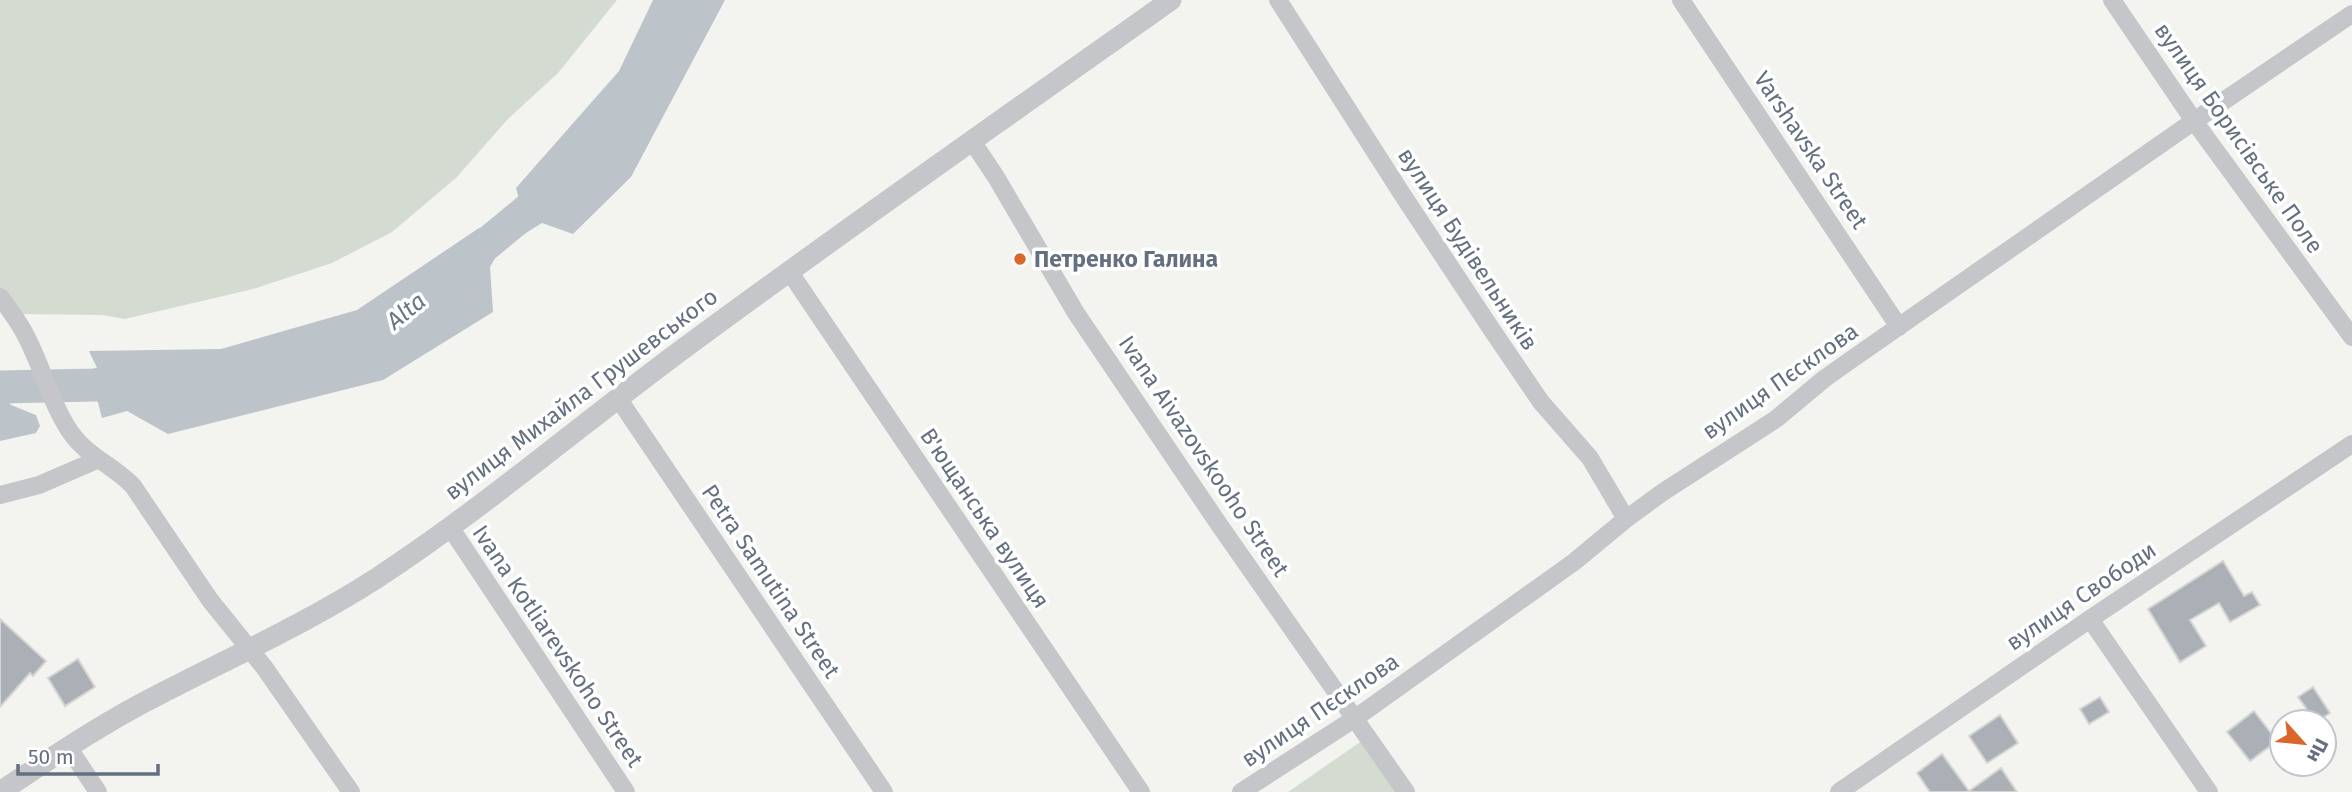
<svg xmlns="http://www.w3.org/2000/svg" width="2352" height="792" font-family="'Fira Sans',sans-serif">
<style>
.green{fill:#d4dbd1}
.water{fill:#bcc4c9}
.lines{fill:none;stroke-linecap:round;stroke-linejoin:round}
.river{stroke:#bcc4c9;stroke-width:33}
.building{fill:#aab0b6;stroke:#d5d5d3;stroke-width:2}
.minor{stroke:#c4c6ca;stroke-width:18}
.tertiary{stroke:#c4c6ca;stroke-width:21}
.poi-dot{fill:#da6729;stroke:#fff;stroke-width:2.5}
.labels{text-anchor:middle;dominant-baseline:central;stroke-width:7;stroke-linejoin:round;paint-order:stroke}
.street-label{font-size:23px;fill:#647080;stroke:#fff}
.poi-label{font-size:23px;font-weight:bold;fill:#647080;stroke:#fff;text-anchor:start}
.water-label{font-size:24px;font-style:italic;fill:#647884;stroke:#fff}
</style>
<rect width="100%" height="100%" fill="#f3f4f0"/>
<!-- green -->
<path class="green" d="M 0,0 L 617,0 L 558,73 L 507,120 L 456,178 L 392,232 L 332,263 L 253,289 L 125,319 L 102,315 L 13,314 L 0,297 Z
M 1363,740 L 1398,792 L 1288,792 Z"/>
<!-- water -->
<path class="water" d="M 653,0 L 725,0 L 631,177 L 573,234 L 542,223 L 521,236 L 504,218 L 519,199 L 516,188 L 619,71 Z
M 479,228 L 499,251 L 490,267 L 493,312 L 383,380 L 168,434 L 127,411 L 102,418 L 96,395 L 108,391 L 89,351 L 221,349 L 357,310 Z
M 0,376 L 6,399 L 11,405 L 36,415 L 40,426 L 36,433 L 0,441 Z"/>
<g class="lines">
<!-- river -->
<path class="river" d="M 455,270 L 546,195
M 0,387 L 95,385 L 147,375"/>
</g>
<!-- building -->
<path class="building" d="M 2223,561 L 2244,596 L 2252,592 L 2260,605 L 2230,622 L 2219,603 L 2190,620 L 2206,646 L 2180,662 L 2148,609 Z
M 0,619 L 46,661 L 33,676 L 30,673 L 0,707 Z
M 78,659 L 95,687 L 65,706 L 48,678 Z
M 2313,687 L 2330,713 L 2316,722 L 2298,697 Z
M 2100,697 L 2109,712 L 2089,724 L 2080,709 Z
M 2254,711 L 2277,741 L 2250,761 L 2227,732 Z
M 2000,715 L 2018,743 L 1987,763 L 1969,736 Z
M 1942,754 L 1969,791 L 2001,768 L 2017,792 L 1930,792 L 1917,773 Z"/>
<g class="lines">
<!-- minor -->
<path class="minor" d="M 1278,0 L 1402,194 L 1490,327 L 1541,402 L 1590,458 L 1626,519
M 1681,0 L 1899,327
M 2112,0 L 2194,121 L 2352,337
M 972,141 L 996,177 L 1076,313 L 1218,523 L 1406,792
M 789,271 L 1141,792
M 0,297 C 10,310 20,323 27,338 C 43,369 51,404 71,433 C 87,456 114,466 133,486 L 210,600 L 264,667 L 351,792
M 618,398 L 884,792
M 0,495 L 39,485 L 99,459
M 450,527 L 626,792
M 2090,619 L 2209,792
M 68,747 L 98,792
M 1241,792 L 1354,719 L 1574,562 L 1626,519 L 1663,492 L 1776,419 L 1824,379 L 1845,364 L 2194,121 L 2352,14
M 1839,792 L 2090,619 L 2352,444"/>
<!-- tertiary -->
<path class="tertiary" d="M 0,792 C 45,762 91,731 139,705 C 218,663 301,627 377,578 C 482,509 578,427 679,352 C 841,232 1006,117 1171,0"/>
</g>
<!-- markers -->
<circle class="poi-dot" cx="1020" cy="259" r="7"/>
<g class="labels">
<!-- street labels -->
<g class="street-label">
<text transform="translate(2239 138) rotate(55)">вулиця Борисівське Поле</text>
<text transform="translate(1811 150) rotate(56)">Varshavska Street</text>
<text transform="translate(1468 249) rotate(57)">вулиця Будівельників</text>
<text transform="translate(1780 381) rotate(-35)">вулиця Пєсклова</text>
<text transform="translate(581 394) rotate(-37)">вулиця Михайла Грушевського</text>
<text transform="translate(1204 456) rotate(56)">Ivana Aivazovskooho Street</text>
<text transform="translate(985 518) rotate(56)">В'ющанська вулиця</text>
<text transform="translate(771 581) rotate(56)">Petra Samutina Street</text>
<text transform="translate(2081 596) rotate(-34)">вулиця Свободи</text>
<text transform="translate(558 646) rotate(56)">Ivana Kotliarevskoho Street</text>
<text transform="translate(1320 710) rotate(-34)">вулиця Пєсклова</text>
</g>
<!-- poi labels -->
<g class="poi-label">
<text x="1034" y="259">Петренко Галина</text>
</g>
<!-- water labels -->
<g class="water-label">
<text transform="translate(406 311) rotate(-39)">Alta</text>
</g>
</g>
<!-- north arrow -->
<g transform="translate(2303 743) rotate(117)"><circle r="33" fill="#ffffff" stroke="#c1c6cc" stroke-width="2"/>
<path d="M0-5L12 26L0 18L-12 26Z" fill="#da6729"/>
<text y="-10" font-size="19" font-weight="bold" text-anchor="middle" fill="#647080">Пн</text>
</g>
<!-- scale -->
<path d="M18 764v10h140v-10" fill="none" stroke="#647080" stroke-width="3.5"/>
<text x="28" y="764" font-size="21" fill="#647080" stroke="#ffffff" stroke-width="5" paint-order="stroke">50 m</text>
</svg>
